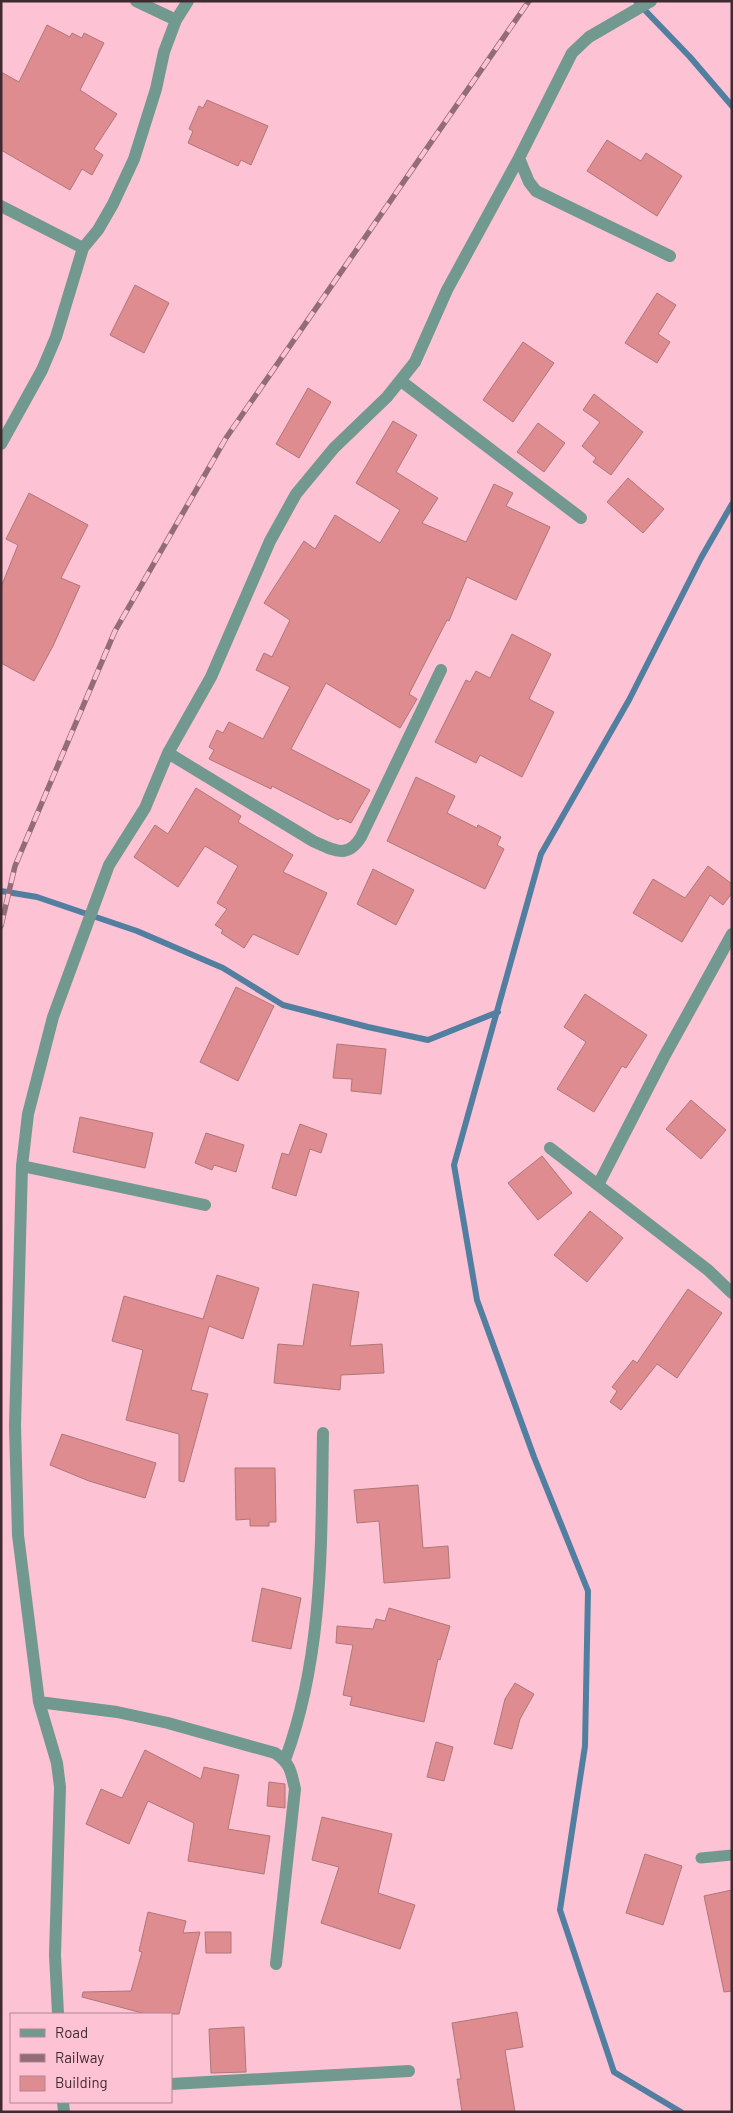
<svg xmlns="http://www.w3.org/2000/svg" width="733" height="2113" font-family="Barlow,sans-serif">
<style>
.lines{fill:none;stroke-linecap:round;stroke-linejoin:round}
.stream{stroke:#527fa0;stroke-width:6}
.building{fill:#de8c8f;stroke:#ae7778}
.lane{stroke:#72998f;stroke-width:11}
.street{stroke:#72998f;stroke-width:12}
.rail-casing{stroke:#926c78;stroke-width:5.5}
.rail{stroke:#fdc3d5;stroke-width:4;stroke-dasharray:11;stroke-linecap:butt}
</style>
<rect width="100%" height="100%" fill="#fdc3d5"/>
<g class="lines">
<!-- stream -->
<path class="stream" d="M 636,1 L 690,57 L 732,106
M 1,891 L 37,897 L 137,931 L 223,968 L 283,1005 L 368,1027 L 428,1040 L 498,1012
M 681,2112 L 614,2072 L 560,1910 L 585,1746 L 588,1591 L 534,1457 L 477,1300 L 454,1165 L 541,854 L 629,700 L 701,558 L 732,504"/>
</g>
<!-- building -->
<path class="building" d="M 47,25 L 70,37 L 72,33 L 82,38 L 84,33 L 104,43 L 80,90 L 117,114 L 94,149 L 103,155 L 92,175 L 82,169 L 70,190 L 1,150 L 1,72 L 19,82 Z
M 207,100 L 268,126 L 251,165 L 241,160 L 238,166 L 188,143 L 193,131 L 189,129 L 199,106 L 203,108 Z
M 607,140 L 641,161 L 646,153 L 682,176 L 657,216 L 587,171 Z
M 135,285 L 169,303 L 144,353 L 110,335 Z
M 657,293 L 676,305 L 658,334 L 670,342 L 657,363 L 625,343 Z
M 523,342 L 554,363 L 513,422 L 483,400 Z
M 308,388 L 331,402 L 299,458 L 276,444 Z
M 594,394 L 643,432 L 611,475 L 593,462 L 596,458 L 582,446 L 600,422 L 583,410 Z
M 393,421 L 417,435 L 396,472 L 438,498 L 422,523 L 466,542 L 494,484 L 513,493 L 506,506 L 550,527 L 516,600 L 467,577 L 449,621 L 447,620 L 409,694 L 417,699 L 400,728 L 326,683 L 291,749 L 370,790 L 351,823 L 340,818 L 338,820 L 272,786 L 271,789 L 209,759 L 214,750 L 209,747 L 217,730 L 223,733 L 229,722 L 263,739 L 290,687 L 256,670 L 264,653 L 272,657 L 290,620 L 264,603 L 304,541 L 315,549 L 335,515 L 380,543 L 400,510 L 356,483 Z
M 538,423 L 565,443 L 544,472 L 517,452 Z
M 628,478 L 664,509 L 643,533 L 607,502 Z
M 29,493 L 88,525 L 61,578 L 80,586 L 53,646 L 34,681 L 1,663 L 1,587 L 18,545 L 6,539 Z
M 512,634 L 551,654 L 529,699 L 554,712 L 522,777 L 480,755 L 476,763 L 435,742 L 466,680 L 470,682 L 476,671 L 490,678 Z
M 416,777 L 455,796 L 447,813 L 477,828 L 478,825 L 501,837 L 497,845 L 504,849 L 485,889 L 387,841 Z
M 196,788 L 241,816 L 238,822 L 293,855 L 283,872 L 327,893 L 298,955 L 253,934 L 244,948 L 221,933 L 223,930 L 215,925 L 227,909 L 217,903 L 238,866 L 205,846 L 178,887 L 134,857 L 155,825 L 168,834 Z
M 708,866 L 732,884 L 732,893 L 723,905 L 710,895 L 682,942 L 633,913 L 653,879 L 685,898 Z
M 373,869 L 414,890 L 396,925 L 357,904 Z
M 236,987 L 274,1006 L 238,1081 L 200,1062 Z
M 585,994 L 647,1035 L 626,1068 L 622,1066 L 594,1112 L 557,1089 L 586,1042 L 564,1027 Z
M 337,1044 L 386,1049 L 381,1094 L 351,1091 L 352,1079 L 333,1078 Z
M 691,1100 L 726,1130 L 701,1159 L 666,1129 Z
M 80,1117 L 153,1133 L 145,1168 L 73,1152 Z
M 300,1124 L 327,1134 L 321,1153 L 310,1149 L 296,1196 L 272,1188 L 282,1153 L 289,1155 Z
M 206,1133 L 244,1145 L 236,1172 L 214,1165 L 212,1170 L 195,1163 Z
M 542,1156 L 572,1193 L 538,1220 L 508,1183 Z
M 590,1211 L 623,1238 L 587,1282 L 554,1255 Z
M 217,1275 L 259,1288 L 243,1339 L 209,1326 L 191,1390 L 208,1394 L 184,1482 L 179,1481 L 179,1434 L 126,1420 L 143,1350 L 112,1341 L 124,1296 L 203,1319 Z
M 313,1284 L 359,1292 L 350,1346 L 382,1344 L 384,1373 L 341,1375 L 340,1390 L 274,1383 L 278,1344 L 303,1346 Z
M 688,1289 L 722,1313 L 677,1378 L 657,1364 L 621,1410 L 610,1402 L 617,1391 L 612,1387 L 633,1360 L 637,1363 Z
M 62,1434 L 156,1463 L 145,1498 L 89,1481 L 50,1465 Z
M 235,1468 L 275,1468 L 276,1522 L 269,1522 L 269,1526 L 250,1526 L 250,1519 L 236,1520 Z
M 418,1485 L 423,1548 L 448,1546 L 450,1578 L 384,1583 L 379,1521 L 357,1523 L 354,1490 Z
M 262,1588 L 301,1598 L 291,1649 L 252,1641 Z
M 389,1608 L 450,1626 L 440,1660 L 438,1659 L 424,1722 L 350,1705 L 352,1697 L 343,1695 L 353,1645 L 336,1643 L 337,1626 L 373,1629 L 376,1619 L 385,1621 Z
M 515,1683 L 534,1694 L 520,1719 L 512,1749 L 494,1744 L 505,1699 Z
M 436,1742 L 453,1747 L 444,1781 L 427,1777 Z
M 145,1750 L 201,1779 L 204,1767 L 239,1775 L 228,1829 L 270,1836 L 264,1874 L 188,1861 L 194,1823 L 148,1801 L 129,1844 L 86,1824 L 101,1789 L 122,1798 Z
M 269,1782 L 285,1784 L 285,1808 L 267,1806 Z
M 322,1817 L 392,1834 L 378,1893 L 415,1905 L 400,1949 L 321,1923 L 339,1867 L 312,1860 Z
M 645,1854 L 682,1866 L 663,1925 L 626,1913 Z
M 732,1890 L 732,1991 L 724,1992 L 704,1896 Z
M 148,1912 L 186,1921 L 183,1933 L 200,1932 L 179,2014 L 146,2014 L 82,1997 L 83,1992 L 131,1991 L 142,1952 L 139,1951 Z
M 205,1932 L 231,1932 L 231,1953 L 206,1953 Z
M 517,2012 L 523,2047 L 505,2050 L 515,2112 L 462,2112 L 457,2079 L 461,2079 L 452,2023 Z
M 244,2027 L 246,2072 L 211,2073 L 209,2029 Z"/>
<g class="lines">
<!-- lane -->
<path class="lane" d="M 701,1858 L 732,1855"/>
<!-- street -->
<path class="street" d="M 136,1 L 176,20
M 519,158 L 529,182 L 536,191 L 670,256
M 1,206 L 83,248
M 401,381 L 581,518
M 1,444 L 42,370 L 56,337 L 83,248 L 98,230 L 113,204 L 134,159 L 156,89 L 164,52 L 176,20 L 188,1
M 168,753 L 313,841 C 333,850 347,860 361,837 L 441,670
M 550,1148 L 708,1270 L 732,1293
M 22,1166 L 205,1205
M 598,1185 L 665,1055 L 732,934
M 39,1702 L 117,1712 L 168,1723 L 275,1753 C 290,1763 291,1771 295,1789 L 276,1964
M 285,1760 C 324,1655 321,1543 323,1433
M 58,2014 L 55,1955 L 60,1787 L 57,1763 L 39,1702 L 18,1535 L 15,1426 L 22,1166 L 28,1114 L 53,1017 L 109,865 L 145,808 L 168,753 L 211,677 L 270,541 L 296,494 L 334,448 L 387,397 L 415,362 L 447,290 L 519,158 L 572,53 L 589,37 L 651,1
M 171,2084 L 409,2071
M 63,2102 L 64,2112"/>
<defs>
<path id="rail" d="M 1,926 L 15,866 L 115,631 L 226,438 L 529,1"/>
</defs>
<!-- rail casing -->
<use href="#rail" class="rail-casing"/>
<!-- rail -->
<use href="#rail" class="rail"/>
</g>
<!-- border -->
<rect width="733" height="2113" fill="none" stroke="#402a31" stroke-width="5"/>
<!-- legend -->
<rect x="10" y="2013" width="162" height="90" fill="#fdc3d5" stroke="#b18693"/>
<rect x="20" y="2029" width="25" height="8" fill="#72998f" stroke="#b18693"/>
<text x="55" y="2038" font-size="15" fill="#402a31">Road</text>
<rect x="20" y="2054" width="25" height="8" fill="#926c78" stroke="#b18693"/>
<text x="55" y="2063" font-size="15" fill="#402a31">Railway</text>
<rect x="20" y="2076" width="25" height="15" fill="#de8c8f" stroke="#b18693"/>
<text x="55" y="2088" font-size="15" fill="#402a31">Building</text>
</svg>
